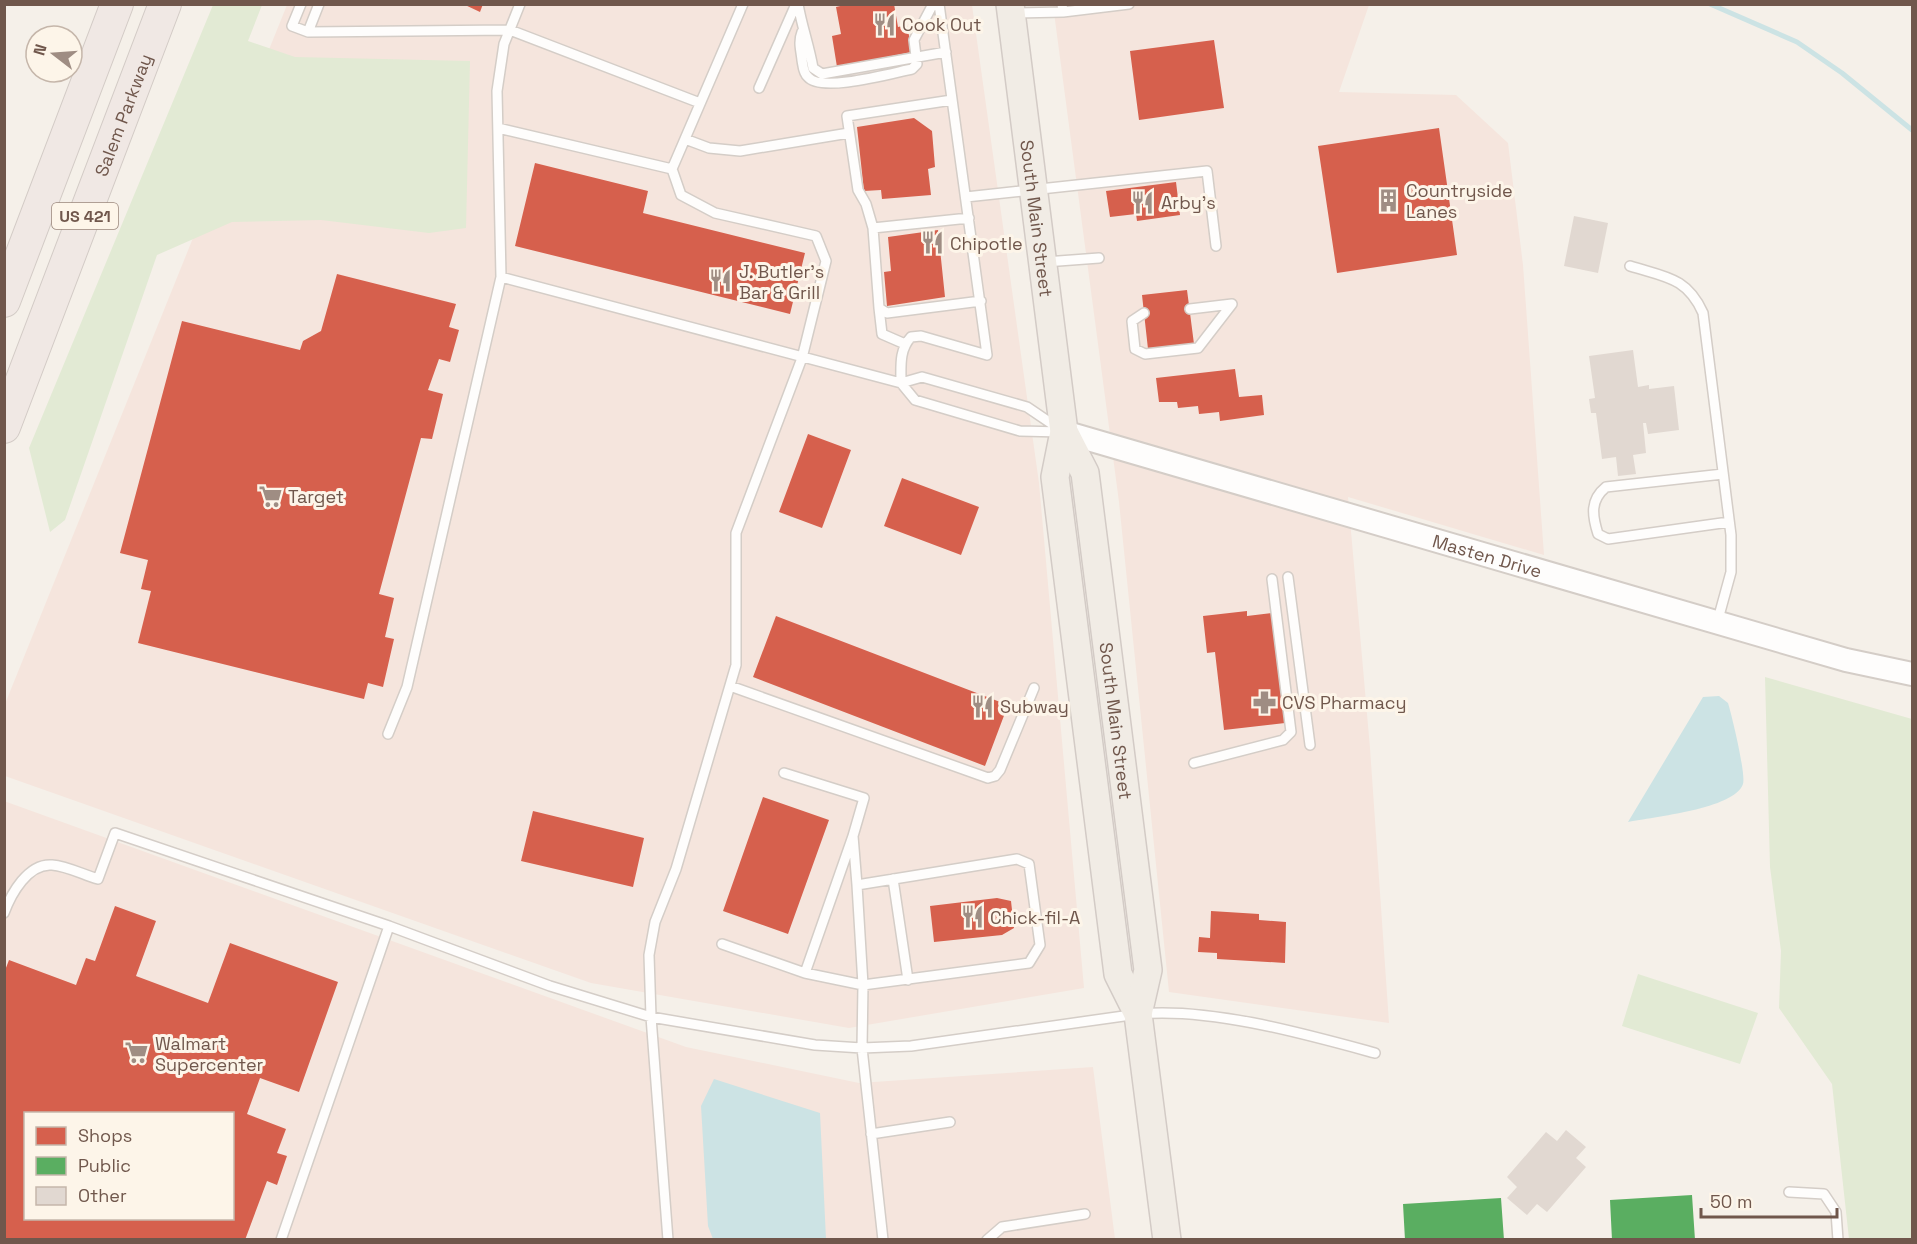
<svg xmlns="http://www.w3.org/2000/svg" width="1917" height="1244" font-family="'Space Grotesk',sans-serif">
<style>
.commercial{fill:#f5e5dd;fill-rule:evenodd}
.green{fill:#e2ead4}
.water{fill:#cce3e4}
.shops{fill:#d6604d;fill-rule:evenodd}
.public{fill:#5aae61}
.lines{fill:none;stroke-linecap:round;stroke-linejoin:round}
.stream{stroke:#cce3e4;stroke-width:5}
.building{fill:#e1d8d1}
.service-casing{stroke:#d4cdc7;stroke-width:12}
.tertiary-casing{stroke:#d4cdc7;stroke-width:26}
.primary-casing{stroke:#d3cbc6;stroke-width:30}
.motorway-casing{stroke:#d3cbc6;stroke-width:34}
.service{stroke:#fefdfc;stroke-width:9}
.tertiary{stroke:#fefdfc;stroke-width:22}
.primary{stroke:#f1ece5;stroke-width:27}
.motorway{stroke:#f0e8e4;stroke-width:32}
.labels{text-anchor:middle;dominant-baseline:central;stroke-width:6;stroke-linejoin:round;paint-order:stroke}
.shield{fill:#fdf5e9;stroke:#9a867b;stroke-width:1.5}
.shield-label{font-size:16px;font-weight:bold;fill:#70574c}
.poi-label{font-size:18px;fill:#70574c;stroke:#fdf5e9;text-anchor:start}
.street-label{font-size:18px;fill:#70574c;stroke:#fdf5e9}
</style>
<rect width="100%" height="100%" fill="#f5f0e9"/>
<!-- commercial -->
<path class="commercial" d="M 287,5 L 972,5 L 1039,483 L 1084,988 L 849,1028 L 591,983 L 5,776 L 5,704 Z
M 1053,5 L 1369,5 L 1339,92 L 1456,95 L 1508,143 L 1523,265 L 1544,555 L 1348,497 L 1370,748 L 1389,1023 L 1169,992 L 1119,502 Z
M 4,801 L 686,1047 L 859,1083 L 1093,1067 L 1115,1239 L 5,1239 ZM 26,1114 L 232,1114 L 232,1218 L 26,1218 Z"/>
<!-- green -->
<path class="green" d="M 213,5 L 262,5 L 248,41 L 295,57 L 470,61 L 466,228 L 429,233 L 321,220 L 232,222 L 157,255 L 65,520 L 50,532 L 29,448 Z
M 1765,677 L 1912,719 L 1912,1239 L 1849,1239 L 1832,1084 L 1779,1008 L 1781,951 L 1770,867 Z
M 1638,974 L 1758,1013 L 1740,1064 L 1622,1026 Z"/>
<!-- water -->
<path class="water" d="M 1719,696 L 1728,703 C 1732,716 1746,774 1743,784 C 1735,809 1652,817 1628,822 L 1703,697 Z
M 714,1079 L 820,1113 L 826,1239 L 713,1239 L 708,1226 L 701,1106 Z"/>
<!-- shops -->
<path class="shops" d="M 463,4 L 483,4 L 480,12 Z
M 849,4 L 894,4 L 898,27 L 907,25 L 912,52 L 837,67 L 832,36 L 841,34 L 836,7 Z
M 1214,40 L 1224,108 L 1139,120 L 1130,51 Z
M 914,118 L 932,131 L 935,167 L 928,169 L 931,195 L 882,199 L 881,190 L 864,191 L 857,127 Z
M 1439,128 L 1457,255 L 1337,273 L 1318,146 Z
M 535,163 L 648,191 L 643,213 L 805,253 L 790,314 L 515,246 Z
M 1176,182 L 1180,215 L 1137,221 L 1136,214 L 1110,217 L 1106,191 Z
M 938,230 L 945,297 L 887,306 L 884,272 L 891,271 L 888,237 Z
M 337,274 L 456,304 L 449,327 L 459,330 L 450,362 L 439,359 L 428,390 L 443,394 L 432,439 L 421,438 L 379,594 L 394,598 L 385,637 L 394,639 L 383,687 L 368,683 L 364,699 L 138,643 L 151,591 L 141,589 L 148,560 L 120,553 L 182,321 L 300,350 L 303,341 L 321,331 Z
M 1187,290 L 1194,344 L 1148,349 L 1142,295 Z
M 1235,369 L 1239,397 L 1262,395 L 1264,415 L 1220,421 L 1219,412 L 1199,414 L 1198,406 L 1178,408 L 1177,402 L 1159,402 L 1156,378 Z
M 808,434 L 851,450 L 822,528 L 779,512 Z
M 902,478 L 979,507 L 961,555 L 884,526 Z
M 1247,611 L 1247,616 L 1273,613 L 1285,723 L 1224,730 L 1215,652 L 1207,653 L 1203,616 Z
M 776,616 L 1008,705 L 985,766 L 753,677 Z
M 763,797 L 829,820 L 788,934 L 723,911 Z
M 533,811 L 644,838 L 633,887 L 521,861 Z
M 997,898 L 1011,901 L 1014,928 L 1002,935 L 934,942 L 930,906 Z
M 115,906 L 156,921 L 136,976 L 208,1003 L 230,943 L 338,982 L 299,1092 L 260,1078 L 247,1114 L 286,1129 L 277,1153 L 287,1156 L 277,1185 L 267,1181 L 245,1240 L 4,1240 L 4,973 L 9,960 L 76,985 L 86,958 L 95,961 ZM 26,1114 L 232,1114 L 232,1218 L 26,1218 Z
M 1211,911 L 1259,914 L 1259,920 L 1286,922 L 1285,963 L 1217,959 L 1217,953 L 1198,952 L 1199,937 L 1210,938 Z"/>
<!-- public -->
<path class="public" d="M 1692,1195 L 1695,1240 L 1612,1240 L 1610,1200 Z
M 1501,1198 L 1504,1240 L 1405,1240 L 1403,1204 Z"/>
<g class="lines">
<!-- stream -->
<path class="stream" d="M 1710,4 L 1797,42 L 1842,73 L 1912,130"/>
</g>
<!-- building -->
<path class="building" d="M 1574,216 L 1608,223 L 1598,273 L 1564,266 Z
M 1633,350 L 1638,387 L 1649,385 L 1649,389 L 1674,386 L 1679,430 L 1648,434 L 1646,423 L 1643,423 L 1646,453 L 1633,455 L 1636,474 L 1618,476 L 1616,457 L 1602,459 L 1596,413 L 1591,413 L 1589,399 L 1595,398 L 1589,356 Z
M 1566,1130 L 1586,1147 L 1576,1158 L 1586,1167 L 1547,1212 L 1537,1204 L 1527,1215 L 1507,1198 L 1517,1187 L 1507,1177 L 1546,1132 L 1557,1141 Z"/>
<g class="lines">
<defs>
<path id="service" d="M 301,4 L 292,26 L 308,32 L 510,30 L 700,103
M 798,4 C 802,27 809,45 813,68 L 822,74 L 946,52
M 939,4 L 987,355 L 921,336 L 911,337 C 899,350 901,366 901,383 L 915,400 L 1020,431 L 1062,432
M 1063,12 L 1129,4
M 1013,13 L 1063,12 L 1062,4
M 308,32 L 319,4
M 802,32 C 798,42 801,50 802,60 C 803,65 803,73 808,77 C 821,93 892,73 912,69 L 917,64 L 914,40 L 933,4
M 759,88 L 796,4
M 498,128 L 672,169
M 685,139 L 709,148 L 740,151 L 849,133
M 966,197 L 1207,171 L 1216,246
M 969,218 L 873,228 L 879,308 L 887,313 L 981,301
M 873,228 L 866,204 L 858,190 L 847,116 L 952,100
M 1045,262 L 1099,258
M 1630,266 C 1665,277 1687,277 1703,313 L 1731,535 L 1731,572 L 1717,623
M 501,277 L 901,383 L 922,377 L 1027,407 L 1058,428
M 879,308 L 882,334 L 905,344
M 1144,313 L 1132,321 L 1135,349 L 1145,354 L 1198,348 L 1232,304 L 1190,309
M 1723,474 L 1606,487 C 1590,500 1592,515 1598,534 L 1608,539 L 1729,522
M 1288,577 L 1310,745
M 730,686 L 988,778 L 995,776 L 1000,770 L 1034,688
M 388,734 L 407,687 L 501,277 L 497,91 L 504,44 L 520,4
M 1194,763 L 1283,740 L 1291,732 L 1272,579
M 784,773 L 864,798 L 853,836 L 857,885
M 893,879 L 908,980
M 4,913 C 11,894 28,863 52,865 C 67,866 84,875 98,879 L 115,833 L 389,926 L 550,986 L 651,1017 L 815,1045 L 862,1048 L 911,1046 L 1138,1014 C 1210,1007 1305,1034 1375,1053
M 722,944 L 805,973 L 853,836
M 805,973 L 863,985 L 1029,963 L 1040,945 L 1029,864 L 1017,859 L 857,885 L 863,985 L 862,1048 L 883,1240
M 871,1134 L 950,1122
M 1789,1192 L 1824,1194 L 1836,1212 L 1838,1240
M 281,1240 L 389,926
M 668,1240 L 651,1017 L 649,955 L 655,922 L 676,869 L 736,665 L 736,533 L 802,358 L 826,261 L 816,236 L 715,213 L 681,195 L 672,169 L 743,4
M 987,1240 L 1002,1227 L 1085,1214"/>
<g id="tertiary">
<path id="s1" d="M 1064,432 L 1846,660 L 1912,674"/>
</g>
<g id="primary">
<path id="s2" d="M 1010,4 L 1064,432 L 1055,477 L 1118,974 L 1138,1014 L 1167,1240"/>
<path id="s3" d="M 1064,432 L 1085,473 L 1148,970 L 1138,1014"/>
</g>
<g id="motorway">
<path d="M 4,301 L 117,4"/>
<path id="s4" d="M 4,427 L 165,4"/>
</g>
</defs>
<!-- service casing -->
<use href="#service" class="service-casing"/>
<!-- tertiary casing -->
<use href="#tertiary" class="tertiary-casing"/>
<!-- primary casing -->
<use href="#primary" class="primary-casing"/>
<!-- motorway casing -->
<use href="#motorway" class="motorway-casing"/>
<!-- service -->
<use href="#service" class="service"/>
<!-- tertiary -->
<use href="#tertiary" class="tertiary"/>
<!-- primary -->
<use href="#primary" class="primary"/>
<!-- motorway -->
<use href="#motorway" class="motorway"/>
</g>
<!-- icons -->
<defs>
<symbol id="restaurant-bare" viewBox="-9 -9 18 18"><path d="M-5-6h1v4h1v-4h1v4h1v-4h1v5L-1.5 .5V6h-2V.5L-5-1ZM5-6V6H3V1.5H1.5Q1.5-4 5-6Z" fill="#9f8d83" stroke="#fdf5e9" stroke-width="2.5" paint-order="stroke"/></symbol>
<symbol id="building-bare" viewBox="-9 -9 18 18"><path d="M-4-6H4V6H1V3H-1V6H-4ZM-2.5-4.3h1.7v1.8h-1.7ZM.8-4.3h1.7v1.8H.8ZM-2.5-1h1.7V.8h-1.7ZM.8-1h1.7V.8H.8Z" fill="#9f8d83" stroke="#fdf5e9" stroke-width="2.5" paint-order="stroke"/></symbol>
<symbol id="supermarket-bare" viewBox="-9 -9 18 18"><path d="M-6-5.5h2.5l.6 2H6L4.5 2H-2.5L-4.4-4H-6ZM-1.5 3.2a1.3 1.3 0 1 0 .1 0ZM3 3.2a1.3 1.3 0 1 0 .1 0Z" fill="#9f8d83" stroke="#fdf5e9" stroke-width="2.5" paint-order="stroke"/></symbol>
<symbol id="pharmacy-bare" viewBox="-9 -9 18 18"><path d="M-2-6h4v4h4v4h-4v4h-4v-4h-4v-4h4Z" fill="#9f8d83" stroke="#fdf5e9" stroke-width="2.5" paint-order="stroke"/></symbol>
</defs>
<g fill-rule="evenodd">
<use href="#restaurant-bare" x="868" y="8" width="33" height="33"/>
<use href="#building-bare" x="1372" y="184" width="33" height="33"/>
<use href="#restaurant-bare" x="1126" y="186" width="33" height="33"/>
<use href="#restaurant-bare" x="916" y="226" width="33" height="33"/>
<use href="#restaurant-bare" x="704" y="264" width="33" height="33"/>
<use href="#supermarket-bare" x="254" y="480" width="33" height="33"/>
<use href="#pharmacy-bare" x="1248" y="686" width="33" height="33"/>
<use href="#restaurant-bare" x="966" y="690" width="33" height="33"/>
<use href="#restaurant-bare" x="956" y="900" width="33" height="33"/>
<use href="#supermarket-bare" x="120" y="1036" width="33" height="33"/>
</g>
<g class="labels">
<!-- shield labels -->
<rect class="shield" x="52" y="203" width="66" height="26" rx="4.5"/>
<g class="shield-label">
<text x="85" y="216">US 421</text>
</g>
<!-- poi labels -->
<g class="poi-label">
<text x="902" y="24">Cook Out</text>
<text x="1406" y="190">Countryside<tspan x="1406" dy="21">Lanes</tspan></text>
<text x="1161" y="202">Arby's</text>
<text x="950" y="243">Chipotle</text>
<text x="739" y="271">J. Butler's<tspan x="739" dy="21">Bar &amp; Grill</tspan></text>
<text x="288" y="496">Target</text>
<text x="1282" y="702">CVS Pharmacy</text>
<text x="1000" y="706">Subway</text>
<text x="990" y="917">Chick-fil-A</text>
<text x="155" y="1043">Walmart<tspan x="155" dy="21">Supercenter</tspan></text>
</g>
<!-- street labels -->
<g class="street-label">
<text stroke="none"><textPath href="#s4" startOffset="334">Salem Parkway</textPath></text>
<text stroke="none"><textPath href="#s2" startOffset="216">South Main Street</textPath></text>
<text stroke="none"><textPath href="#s1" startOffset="441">Masten Drive</textPath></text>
<text stroke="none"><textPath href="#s3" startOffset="296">South Main Street</textPath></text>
</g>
</g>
<!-- border -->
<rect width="1917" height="1244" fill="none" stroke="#70574c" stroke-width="12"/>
<!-- legend -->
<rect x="24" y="1112" width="210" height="108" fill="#fdf5e9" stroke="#c5b6aa" stroke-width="1.5"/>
<rect x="36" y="1127" width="30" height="18" fill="#d6604d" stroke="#c5b6aa" stroke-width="1.5"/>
<text x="78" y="1142" font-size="18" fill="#70574c">Shops</text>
<rect x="36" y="1157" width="30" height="18" fill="#5aae61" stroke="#c5b6aa" stroke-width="1.5"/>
<text x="78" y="1172" font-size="18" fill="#70574c">Public</text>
<rect x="36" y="1187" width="30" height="18" fill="#e1d8d1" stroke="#c5b6aa" stroke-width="1.5"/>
<text x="78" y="1202" font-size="18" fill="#70574c">Other</text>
<!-- north arrow -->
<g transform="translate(54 54) rotate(287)"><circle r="28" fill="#fdf5e9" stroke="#c5b6aa" stroke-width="1.5"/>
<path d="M0-4.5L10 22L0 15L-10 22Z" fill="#9f8d83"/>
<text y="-9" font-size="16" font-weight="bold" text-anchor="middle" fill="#70574c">N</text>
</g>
<!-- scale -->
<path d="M1701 1208v9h136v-9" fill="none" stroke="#70574c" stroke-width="3"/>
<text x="1710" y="1208" font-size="18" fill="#70574c" stroke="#fdf5e9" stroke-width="4.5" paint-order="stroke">50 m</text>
</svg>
